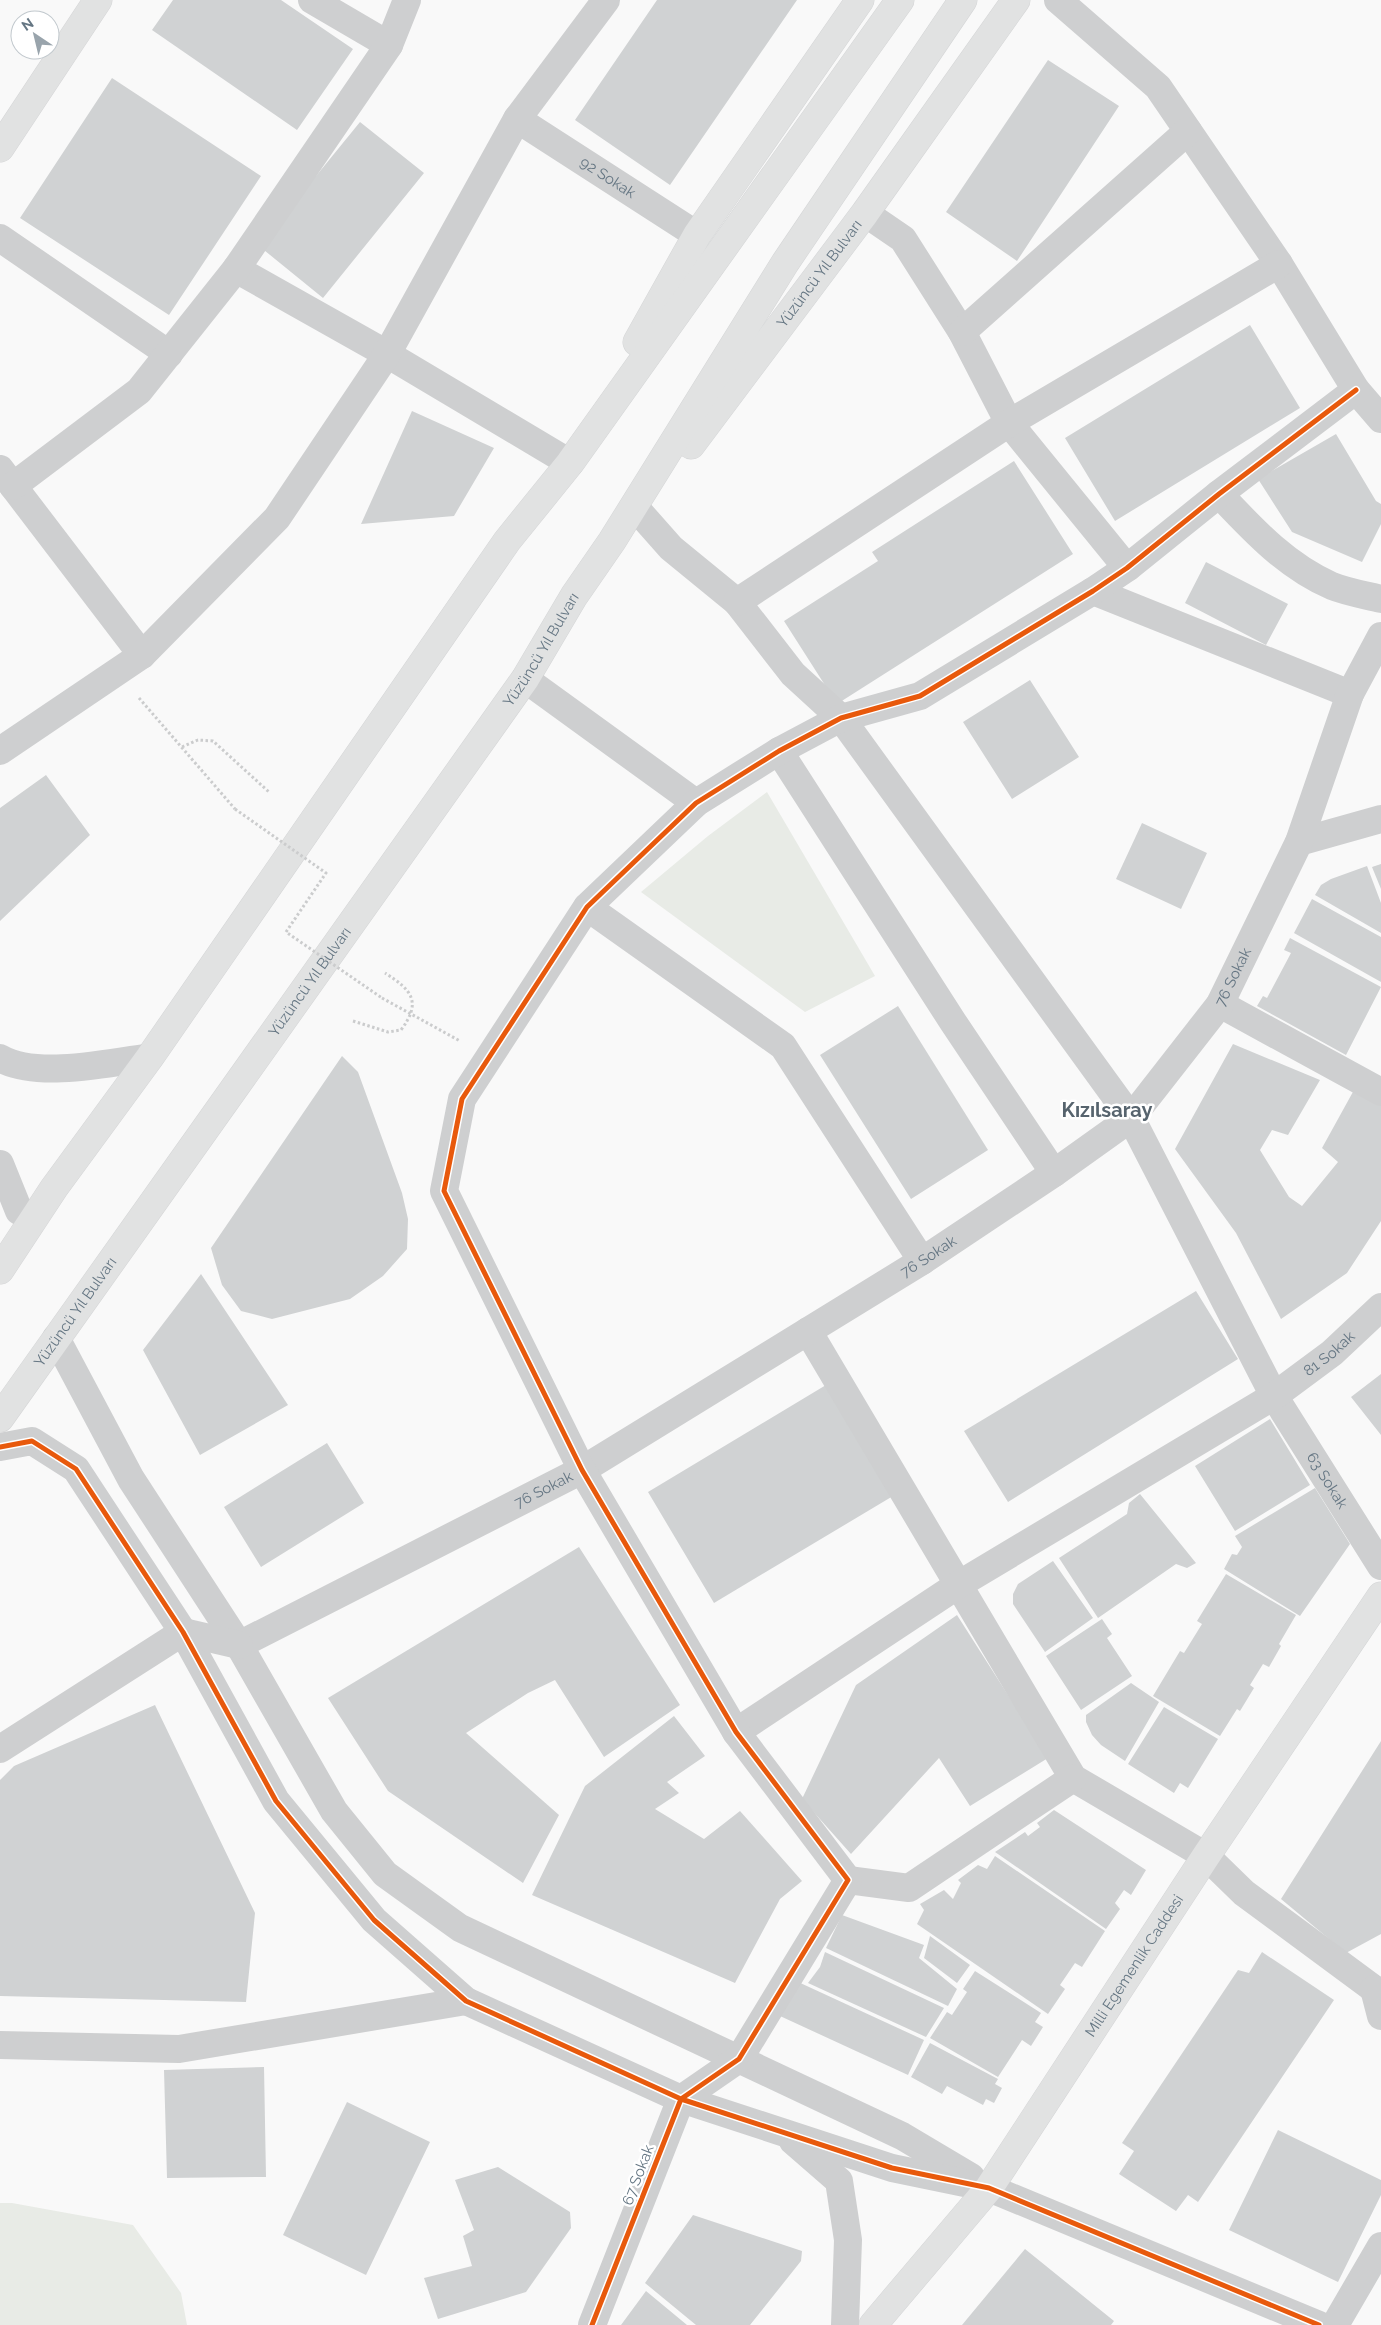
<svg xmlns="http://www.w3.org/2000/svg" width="1381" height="2325" font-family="Raleway,sans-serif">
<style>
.green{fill:#e8ebe6}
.building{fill:#d0d2d3}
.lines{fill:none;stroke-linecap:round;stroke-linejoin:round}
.secondary-casing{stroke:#d5d6d7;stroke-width:29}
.primary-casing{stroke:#d5d6d7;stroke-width:29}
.path{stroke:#cbcccd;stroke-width:3;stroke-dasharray:2.5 2.5;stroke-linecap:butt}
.street{stroke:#cecfd0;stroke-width:28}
.secondary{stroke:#e1e2e2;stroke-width:28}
.primary{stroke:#e1e2e2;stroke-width:28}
.path-bridge{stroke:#cbcccd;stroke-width:3;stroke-dasharray:2.5 2.5;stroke-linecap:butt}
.cycleway-casing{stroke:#fff;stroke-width:8}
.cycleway{stroke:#e8590c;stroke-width:5}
.labels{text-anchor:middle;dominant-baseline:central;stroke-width:5;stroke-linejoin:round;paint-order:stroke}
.street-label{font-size:15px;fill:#657683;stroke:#fff}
.district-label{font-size:20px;font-weight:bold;fill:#57646e;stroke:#fff}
</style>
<rect width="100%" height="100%" fill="#f9f9f9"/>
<!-- green -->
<path class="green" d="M 767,792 L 875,976 L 805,1012 L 641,892 L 708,836 Z
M 0,2203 L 12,2203 L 133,2225 L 181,2293 L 187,2325 L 0,2325 Z"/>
<!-- building -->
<path class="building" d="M 173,0 L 281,0 L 353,49 L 297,130 L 152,30 Z
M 657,0 L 797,0 L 670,185 L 575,120 Z
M 1048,60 L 1119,106 L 1017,261 L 946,212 Z
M 112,78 L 261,176 L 169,315 L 20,218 Z
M 360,122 L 424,173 L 323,298 L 259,246 Z
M 1250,325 L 1300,408 L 1115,521 L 1065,438 Z
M 412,411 L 494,448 L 454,516 L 361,524 Z
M 1336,434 L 1376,501 L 1381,504 L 1381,524 L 1362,562 L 1292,532 L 1258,479 Z
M 1014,461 L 1073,554 L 837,704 L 784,621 L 878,561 L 872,552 Z
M 1206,562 L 1288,604 L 1266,645 L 1185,603 Z
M 1030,680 L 1079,757 L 1012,799 L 963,722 Z
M 46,775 L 90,835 L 0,921 L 0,808 Z
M 1142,823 L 1207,853 L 1181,909 L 1116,879 Z
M 1381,864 L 1381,889 L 1372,867 Z
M 1367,866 L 1381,903 L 1381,933 L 1315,895 L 1321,885 L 1331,879 Z
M 1312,899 L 1381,937 L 1381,982 L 1294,933 Z
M 1290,938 L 1381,987 L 1346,1055 L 1257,1006 L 1263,996 L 1267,998 L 1291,953 L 1284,950 Z
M 898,1006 L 988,1150 L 911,1199 L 820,1055 Z
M 1233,1044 L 1320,1080 L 1288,1135 L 1272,1130 L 1260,1150 L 1289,1197 L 1302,1206 L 1338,1162 L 1322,1148 L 1354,1090 L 1381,1105 L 1381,1221 L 1347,1273 L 1281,1319 L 1236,1233 L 1175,1149 Z
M 342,1056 L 358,1072 L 402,1193 L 408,1219 L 407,1249 L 383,1276 L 350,1299 L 272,1319 L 241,1311 L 222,1285 L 211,1248 Z
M 201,1274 L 288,1405 L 200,1455 L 143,1350 Z
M 1196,1291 L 1238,1359 L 1008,1502 L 964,1431 Z
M 1381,1374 L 1381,1435 L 1351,1397 Z
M 826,1385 L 893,1496 L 714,1603 L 648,1492 Z
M 1270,1419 L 1310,1485 L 1235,1531 L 1195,1466 Z
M 327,1443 L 364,1503 L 261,1567 L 224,1507 Z
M 1315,1488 L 1350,1544 L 1300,1616 L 1224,1569 L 1232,1554 L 1237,1555 L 1242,1547 L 1235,1536 Z
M 1140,1494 L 1196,1563 L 1187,1568 L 1176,1564 L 1098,1618 L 1059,1558 L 1127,1514 L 1129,1503 Z
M 579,1547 L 680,1705 L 604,1757 L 555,1680 L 528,1693 L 466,1733 L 559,1815 L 523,1883 L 388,1791 L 328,1698 Z
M 1053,1561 L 1093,1618 L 1045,1652 L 1013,1604 L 1013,1594 L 1018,1584 Z
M 1226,1574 L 1296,1615 L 1279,1644 L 1281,1646 L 1269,1667 L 1263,1664 L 1250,1685 L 1254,1688 L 1240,1711 L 1237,1709 L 1220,1736 L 1153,1696 L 1180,1651 L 1184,1653 L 1202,1624 L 1197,1621 Z
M 957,1615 L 1048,1758 L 970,1806 L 939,1758 L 851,1854 L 802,1799 L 856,1685 Z
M 1102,1619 L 1112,1634 L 1107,1638 L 1132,1676 L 1081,1710 L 1046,1656 Z
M 1131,1683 L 1159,1702 L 1125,1761 L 1101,1745 L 1092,1735 L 1086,1722 L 1086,1715 Z
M 155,1705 L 255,1913 L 246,2002 L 0,1996 L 0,1780 L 14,1766 Z
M 1164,1707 L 1218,1739 L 1188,1788 L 1180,1783 L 1174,1793 L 1128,1764 Z
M 674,1716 L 705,1756 L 667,1782 L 679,1793 L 655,1809 L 704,1839 L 740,1811 L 802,1881 L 780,1899 L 735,1983 L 532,1895 L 585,1786 Z
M 1381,1741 L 1381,1934 L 1346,1953 L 1281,1899 Z
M 1054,1810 L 1146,1870 L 1131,1895 L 1124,1890 L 1115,1903 L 1120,1909 L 1106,1929 L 995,1852 L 1025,1832 L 1028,1836 L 1040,1827 L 1037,1823 Z
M 995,1856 L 1105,1931 L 1082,1967 L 1075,1963 L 1060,1985 L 1065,1989 L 1048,2014 L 917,1924 L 924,1910 L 920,1904 L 944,1890 L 953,1899 L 961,1883 L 958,1880 L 978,1865 L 987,1869 Z
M 842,1915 L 924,1945 L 919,1958 L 957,1989 L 948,2006 L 826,1948 Z
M 930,1936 L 970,1965 L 957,1983 L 924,1958 Z
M 825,1952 L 944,2008 L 926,2037 L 808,1983 L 820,1967 Z
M 1262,1952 L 1334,2000 L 1198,2202 L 1188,2195 L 1176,2211 L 1119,2174 L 1134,2151 L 1122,2143 L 1238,1970 L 1249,1973 Z
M 975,1971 L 1041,2013 L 1035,2022 L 1043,2027 L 1031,2046 L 1022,2040 L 998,2077 L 930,2038 L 947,2012 L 952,2015 L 967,1992 L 963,1989 Z
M 796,1981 L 924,2040 L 908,2075 L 780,2016 Z
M 930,2043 L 998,2079 L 995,2084 L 1002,2088 L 994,2103 L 986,2099 L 983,2105 L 947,2086 L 942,2094 L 911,2077 Z
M 264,2067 L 266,2177 L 167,2178 L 164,2070 Z
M 347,2102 L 430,2142 L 366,2275 L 283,2235 Z
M 1278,2130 L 1381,2180 L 1381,2195 L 1338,2282 L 1229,2230 Z
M 498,2167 L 570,2212 L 571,2228 L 526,2292 L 438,2319 L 424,2278 L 472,2266 L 463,2236 L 474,2230 L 455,2180 Z
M 693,2215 L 802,2251 L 801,2261 L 750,2325 L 696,2325 L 645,2283 Z
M 1025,2249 L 1114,2321 L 1111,2325 L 962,2325 Z
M 646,2291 L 687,2325 L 621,2325 Z"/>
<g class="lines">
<defs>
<g id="secondary">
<path d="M 0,148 L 98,0"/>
<path id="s5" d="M 873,2325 L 989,2188 L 1206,1856 L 1381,1596"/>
</g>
<g id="primary">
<path d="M 637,342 L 697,235 L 860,0"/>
<path id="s6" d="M 691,445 L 865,213 L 1016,0"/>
<path d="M 0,1270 L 54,1188 L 150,1057 L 507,541 L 570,463 L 900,0"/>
<path id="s7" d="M 0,1418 L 525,679 L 574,596 L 612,541 L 785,263 L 963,0"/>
</g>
</defs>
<!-- secondary casing -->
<use href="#secondary" class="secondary-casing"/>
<!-- primary casing -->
<use href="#primary" class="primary-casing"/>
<!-- path -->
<path class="path" d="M 139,698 L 235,809
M 182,747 L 198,740 L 213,741 L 269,792
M 382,998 L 460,1041
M 353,1021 L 388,1032 L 401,1030 C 422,1002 412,990 385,973"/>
<!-- street -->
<g class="street">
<path d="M 312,0 L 389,45"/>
<path d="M 1058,0 L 1158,87 L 1279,264 L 1356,390 L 1381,419"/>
<path id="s1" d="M 517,119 L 697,235"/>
<path d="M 865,213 L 903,239 L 962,332 L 1009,423 L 1127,568"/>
<path d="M 0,238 L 169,354"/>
<path d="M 236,269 L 387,354 L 570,463"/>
<path d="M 962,332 L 1188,131"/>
<path d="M 0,469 L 142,655"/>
<path d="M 13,486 L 139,391 L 236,269 L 389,45 L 407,0"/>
<path d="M 1219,494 C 1253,530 1286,566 1332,586 C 1347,592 1365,595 1381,599"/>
<path id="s2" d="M 640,513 L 671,548 L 737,602 L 793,674 L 841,718 L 1131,1118 L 1274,1396 L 1381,1566"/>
<path d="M 1093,591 L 1350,694"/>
<path d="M 737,602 L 1009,423 L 1279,264"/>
<path d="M 525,679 L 696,803"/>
<path d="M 0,751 L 142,655 L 277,518 L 387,354 L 517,119 L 606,0"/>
<path d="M 779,751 L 953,1022 L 1054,1173"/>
<path d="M 1299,842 L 1381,819"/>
<path d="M 587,907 L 783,1046 L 922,1261"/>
<path d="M 1220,1004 L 1381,1092"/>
<path d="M 0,1058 C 36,1079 109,1063 150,1057"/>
<path d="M 0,1164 L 19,1211"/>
<path d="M 808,1331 L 1073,1778 L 1206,1856 L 1244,1893 L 1374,1989"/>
<path d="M 56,1338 L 131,1479 L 239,1645 L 334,1811 L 385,1874 L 460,1928 L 902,2136 L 971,2177"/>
<path d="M 0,1447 L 32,1441 L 76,1469 L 183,1632 L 276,1801 L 374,1920 L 466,2001 L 681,2099 L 892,2168 L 989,2188 L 1319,2325"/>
<path id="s3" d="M 239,1645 L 582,1470 L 922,1261 L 1054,1173 L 1131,1118 L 1220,1004 L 1299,842 L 1350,694 L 1381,636"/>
<path id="s4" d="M 736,1732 L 958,1585 L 1274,1396 L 1332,1353 L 1381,1307"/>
<path d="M 0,1749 L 183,1632 L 239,1645"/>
<path d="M 848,1880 L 909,1888 L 1073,1778"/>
<path d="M 1374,1989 L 1381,2016"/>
<path d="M 0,2045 L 179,2049 L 466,2001"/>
<path d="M 793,2141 L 839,2181 L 848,2240 L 845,2325"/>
<path d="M 592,2325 L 681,2099 L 739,2059 L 848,1880 L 736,1732 L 582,1470 L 444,1191 L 462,1099 L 587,907 L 696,803 L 779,751 L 841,718 L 920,696 L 1093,591 L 1127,568 L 1219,494 L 1356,390"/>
<path d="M 1335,2325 L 1381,2246"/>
</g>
<!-- secondary -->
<use href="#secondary" class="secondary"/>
<!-- primary -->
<use href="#primary" class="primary"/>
<!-- path-bridge -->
<path class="path-bridge" d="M 235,809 L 326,873 L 286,932 L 382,998"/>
<defs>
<path id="cycleway" d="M 0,1447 L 32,1441 L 76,1469 L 183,1632 L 276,1801 L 374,1920 L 466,2001 L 681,2099 L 892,2168 L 989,2188 L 1319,2325
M 592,2325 L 681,2099 L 739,2059 L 848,1880 L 736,1732 L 582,1470 L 444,1191 L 462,1099 L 587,907 L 696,803 L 779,751 L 841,718 L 920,696 L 1093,591 L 1127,568 L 1219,494 L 1356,390"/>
</defs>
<!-- cycleway casing -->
<use href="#cycleway" class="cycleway-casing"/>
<!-- cycleway -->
<use href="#cycleway" class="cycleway"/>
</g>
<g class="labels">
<!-- street labels -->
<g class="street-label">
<text stroke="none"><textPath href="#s1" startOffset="108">92 Sokak</textPath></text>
<text stroke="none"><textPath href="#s6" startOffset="214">Yüzüncü Yıl Bulvarı</textPath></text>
<text stroke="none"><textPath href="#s7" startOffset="940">Yüzüncü Yıl Bulvarı</textPath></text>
<text stroke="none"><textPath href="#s3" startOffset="1212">76 Sokak</textPath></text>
<text stroke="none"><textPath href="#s7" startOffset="535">Yüzüncü Yıl Bulvarı</textPath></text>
<text stroke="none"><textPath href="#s3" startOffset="792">76 Sokak</textPath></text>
<text stroke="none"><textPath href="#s7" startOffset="130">Yüzüncü Yıl Bulvarı</textPath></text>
<text stroke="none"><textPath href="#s4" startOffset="704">81 Sokak</textPath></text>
<text stroke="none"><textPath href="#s2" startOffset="1195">63 Sokak</textPath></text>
<text stroke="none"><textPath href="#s3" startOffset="342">76 Sokak</textPath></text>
<text stroke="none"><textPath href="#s5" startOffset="445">Milli Egemenlik Caddesi</textPath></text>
<text transform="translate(638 2175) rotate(-69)">67 Sokak</text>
</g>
<!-- district labels -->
<g class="district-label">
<text x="1107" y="1110">Kızılsaray</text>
</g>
</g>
<!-- north arrow -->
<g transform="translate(35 35) rotate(325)"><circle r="24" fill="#ffffff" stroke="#c1c8cd"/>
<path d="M0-4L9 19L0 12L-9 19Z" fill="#99a4ac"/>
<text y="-8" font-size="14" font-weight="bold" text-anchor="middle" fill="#657683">N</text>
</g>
</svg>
